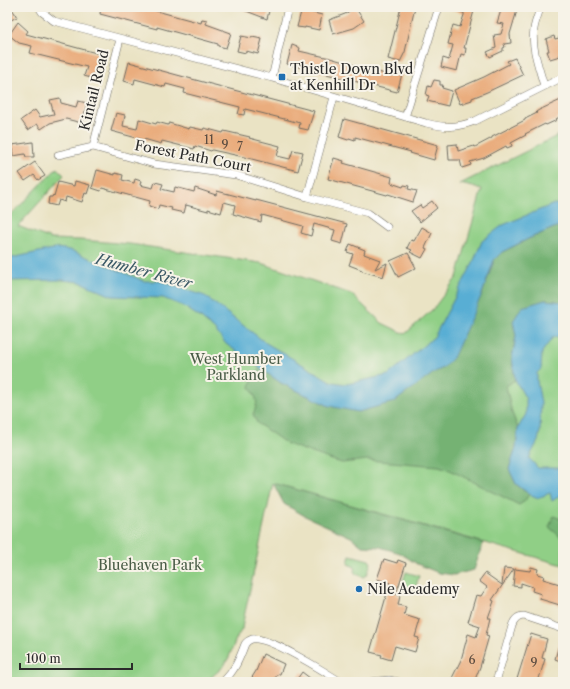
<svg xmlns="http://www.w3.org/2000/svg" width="570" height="689" font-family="'Libre Caslon Text',serif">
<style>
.green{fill:#90cf86;stroke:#5e7d58}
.forest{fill:#74b273;stroke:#506e4f}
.water{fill:#58aed4;stroke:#426c80}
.building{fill:#eaad7e}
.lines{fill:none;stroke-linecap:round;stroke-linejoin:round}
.minor-casing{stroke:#6e6b61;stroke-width:8}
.minor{stroke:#fff;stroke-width:7}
.poi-dot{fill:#1f6fb2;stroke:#f7f3e8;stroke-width:1.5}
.labels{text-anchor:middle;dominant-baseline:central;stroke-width:4;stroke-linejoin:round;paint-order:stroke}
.number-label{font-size:12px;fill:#5b4c40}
.poi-label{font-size:14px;fill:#2b2b2b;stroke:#f7f3e8;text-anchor:start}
.street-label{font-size:14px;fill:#2b2b2b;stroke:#f7f3e8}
.park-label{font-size:14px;fill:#495c46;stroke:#f7f3e8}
.water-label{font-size:15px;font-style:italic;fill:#3b5966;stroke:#f7f3e8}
</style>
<rect width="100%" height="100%" fill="#f7f3e8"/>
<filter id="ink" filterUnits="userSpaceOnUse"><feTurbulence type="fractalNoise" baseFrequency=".025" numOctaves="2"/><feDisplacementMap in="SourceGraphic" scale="8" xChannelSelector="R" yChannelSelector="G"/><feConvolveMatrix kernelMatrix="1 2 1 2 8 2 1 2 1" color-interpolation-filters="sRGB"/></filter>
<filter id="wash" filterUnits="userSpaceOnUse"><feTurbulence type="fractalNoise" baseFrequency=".012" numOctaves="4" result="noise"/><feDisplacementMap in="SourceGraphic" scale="16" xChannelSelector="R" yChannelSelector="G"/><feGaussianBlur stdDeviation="0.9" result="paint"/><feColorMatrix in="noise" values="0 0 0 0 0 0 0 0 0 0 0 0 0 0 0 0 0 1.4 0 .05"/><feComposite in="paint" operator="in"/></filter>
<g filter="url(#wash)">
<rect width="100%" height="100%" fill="#eae3c4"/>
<!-- green -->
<path class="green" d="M 563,133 L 563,565 L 273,483 L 243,622 L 242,629 L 236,639 L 229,657 L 224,666 L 206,682 L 7,682 L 7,219 L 57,168 L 64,175 L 18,226 L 51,239 L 80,240 L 130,244 L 261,263 L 351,294 L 382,323 L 405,334 L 433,309 L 457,277 L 482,189 L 460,184 Z
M 350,555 L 369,560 L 371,563 L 367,575 L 364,577 L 356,574 L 354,571 L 355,567 L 348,564 Z
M 406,572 L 419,576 L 415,590 L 401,587 Z"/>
<!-- forest -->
<path class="forest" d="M 563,224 L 563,302 L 545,300 L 513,321 L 516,336 L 512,358 L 515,380 L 506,386 L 512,413 L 518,428 L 516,448 L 509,469 L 516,484 L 529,494 L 525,501 L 519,505 L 450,470 L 439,466 L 367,460 L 342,463 L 332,460 L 287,444 L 257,423 L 253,414 C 259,402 257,399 250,387 L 253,377 L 260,368 L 281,383 L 329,406 L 443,368 L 482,294 L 494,260 L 502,252 L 528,239 Z
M 273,483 L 483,543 L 474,570 L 454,575 L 439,573 L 417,564 L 400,553 L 380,547 L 362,546 L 351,537 L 305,516 L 284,504 Z
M 554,516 L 563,520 L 563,539 L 549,527 Z"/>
<!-- water -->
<path class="water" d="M 554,204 L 563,205 L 563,224 L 528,239 L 502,252 L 494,260 L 482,294 L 453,358 L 443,368 L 435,372 L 394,402 L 358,412 L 329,406 L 281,383 L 226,344 L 214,329 L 201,318 L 183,306 L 163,298 L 112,296 L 80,282 L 62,280 L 7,281 L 7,259 L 57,248 L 70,250 L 144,281 L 160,281 L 205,296 L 266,343 L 332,382 L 347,384 L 388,375 L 434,337 L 472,265 L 482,241 L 503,225 Z
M 545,300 L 563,302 L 563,336 L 553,337 L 542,352 L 541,369 L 537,373 L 537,381 L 541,403 L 540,432 L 538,441 L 529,458 L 538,468 L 563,468 L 563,494 L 552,501 L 550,493 L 538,498 L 529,494 L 516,484 L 509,469 L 516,448 L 518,428 L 526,414 L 526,399 L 515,380 L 512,358 L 516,336 L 513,321 L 522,307 Z"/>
<g id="blocks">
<!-- building -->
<path class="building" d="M 7,7 L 11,7 L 17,17 L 7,22 Z
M 101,7 L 154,7 L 153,10 L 201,23 L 202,19 L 207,20 L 206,24 L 231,33 L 226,48 L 218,46 L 218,44 L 157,27 L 157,29 L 100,14 Z
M 236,7 L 270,7 L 267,19 Z
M 355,7 L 364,21 L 354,28 L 333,34 L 329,20 L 345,14 Z
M 401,7 L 415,7 L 405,52 L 400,62 L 388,59 Z
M 450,7 L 475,7 L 464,48 L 466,48 L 465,55 L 461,54 L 457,71 L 441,67 L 443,58 L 449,60 L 453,45 L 448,44 L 453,25 L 460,27 L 464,15 L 464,13 L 450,9 Z
M 502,7 L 518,7 L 510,34 L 511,43 L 504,44 L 505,47 L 503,48 L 503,51 L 490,57 L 487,52 L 496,48 L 494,35 L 501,34 L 504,24 L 497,23 Z
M 302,8 L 311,10 L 310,12 L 322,15 L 319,30 L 305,27 L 305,28 L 297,27 Z
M 18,22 L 28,31 L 26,34 L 100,54 L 94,75 L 92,74 L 91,78 L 84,76 L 87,67 L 30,53 L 32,46 L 19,43 L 9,35 Z
M 241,36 L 252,38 L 252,37 L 262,39 L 258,54 L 246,51 L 246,53 L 237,51 Z
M 554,36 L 555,39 L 563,37 L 563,53 L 560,54 L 560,56 L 550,59 L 547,51 L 549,51 L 546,39 Z
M 292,45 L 300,48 L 299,51 L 330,58 L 392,76 L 394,72 L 402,74 L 397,92 L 287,64 Z
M 515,58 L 523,75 L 487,92 L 472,98 L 472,100 L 460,104 L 454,90 L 484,77 L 509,64 L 507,61 Z
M 129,62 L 203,82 L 314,111 L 308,130 L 299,128 L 300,123 L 253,111 L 245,109 L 244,115 L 238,114 L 240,107 L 184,93 L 185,89 L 166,84 L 165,87 L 135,79 L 134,84 L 124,81 Z
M 434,80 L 440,81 L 440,85 L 443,85 L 442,88 L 452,91 L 448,106 L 427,101 L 429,96 L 426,95 L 428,86 L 431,87 Z
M 60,98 L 61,103 L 76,107 L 78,101 L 87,103 L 82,123 L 66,119 L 50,123 L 41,129 L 37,124 L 28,130 L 21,120 L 35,110 L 40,117 L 54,114 L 50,100 Z
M 563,99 L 563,115 L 556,119 L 557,120 L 546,125 L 545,124 L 525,134 L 526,135 L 511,143 L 512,146 L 507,148 L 506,146 L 484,158 L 470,162 L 471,165 L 462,168 L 460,160 L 449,160 L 448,145 L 457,144 L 458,151 L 474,146 L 475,147 L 492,138 L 492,137 L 525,120 L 525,119 L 537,113 L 536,112 L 539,110 Z
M 116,113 L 125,115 L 123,126 L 137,129 L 139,119 L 156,124 L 157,122 L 168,125 L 169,123 L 189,129 L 190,127 L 203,130 L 204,128 L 223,133 L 224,131 L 250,137 L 249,138 L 280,146 L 277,156 L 290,159 L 293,150 L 303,152 L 298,171 L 244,157 L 212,150 L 211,151 L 195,146 L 194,149 L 162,141 L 161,144 L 144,139 L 144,140 L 111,131 Z
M 344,119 L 438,145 L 434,160 L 410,153 L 411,152 L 355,137 L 355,140 L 349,138 L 348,140 L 339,137 Z
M 33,142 L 34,157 L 26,157 L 25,154 L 13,156 L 12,145 Z
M 334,158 L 344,161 L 343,163 L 392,177 L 391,183 L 403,187 L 404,185 L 409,186 L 408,189 L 417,191 L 413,202 L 388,194 L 387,195 L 328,179 Z
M 35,162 L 45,176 L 38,180 L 34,175 L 25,181 L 19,173 Z
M 97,170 L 115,175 L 115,173 L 123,175 L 122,180 L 134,183 L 135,179 L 141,181 L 140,185 L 153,188 L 155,182 L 163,184 L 161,189 L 174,192 L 175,187 L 194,192 L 195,188 L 216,195 L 217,191 L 256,201 L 256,200 L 347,224 L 342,244 L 332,241 L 335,230 L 314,224 L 311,236 L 301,233 L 303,226 L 262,215 L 261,222 L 233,214 L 235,205 L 224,202 L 221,213 L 208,209 L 208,211 L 186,205 L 184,213 L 171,210 L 172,208 L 159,205 L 158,209 L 149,206 L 150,201 L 102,188 L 101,191 L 92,188 Z
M 75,181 L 90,185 L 87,194 L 85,193 L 82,202 L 66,197 L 65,202 L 59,200 L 57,206 L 48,204 L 49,197 L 52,197 L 53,195 L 54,196 L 58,182 L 74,186 Z
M 432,201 L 437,208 L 420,222 L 411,211 L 420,205 L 422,208 Z
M 422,227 L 432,233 L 425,248 L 427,249 L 422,258 L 410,252 L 412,250 L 407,248 L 411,240 L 414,241 Z
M 350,244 L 365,250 L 364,254 L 380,260 L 375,269 L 387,263 L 383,277 L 362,271 L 362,270 L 349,265 L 353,254 L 347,252 Z
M 408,253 L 416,268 L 398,277 L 390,261 Z
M 384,559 L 397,563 L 398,560 L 406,563 L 396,594 L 400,596 L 398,605 L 406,607 L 404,615 L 420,620 L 415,637 L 419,638 L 415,652 L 395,646 L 391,660 L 381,657 L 382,655 L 370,652 L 390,583 L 377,579 Z
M 531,567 L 538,569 L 537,574 L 544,576 L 543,579 L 563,585 L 563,606 L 540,599 L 541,594 L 532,591 L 533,587 L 521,583 L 521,587 L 513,586 L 515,569 L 530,571 Z
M 504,568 L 514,569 L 492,600 L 494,601 L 488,618 L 490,618 L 486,635 L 489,636 L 480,667 L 474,682 L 450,682 L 461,660 L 468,634 L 476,637 L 480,626 L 468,622 L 476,595 L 481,596 L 487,587 L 479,581 L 485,573 L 502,585 Z
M 531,634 L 547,639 L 542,658 L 545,659 L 538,682 L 528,682 L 517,679 Z
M 561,638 L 563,638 L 563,662 L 555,659 Z
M 263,654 L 284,664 L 280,674 L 278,674 L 272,682 L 249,682 L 256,671 Z
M 302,672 L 315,682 L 295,682 Z"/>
</g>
</g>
<g filter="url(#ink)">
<use href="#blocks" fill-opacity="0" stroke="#6e6b61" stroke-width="1"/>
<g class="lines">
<defs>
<path id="minor" d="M 39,7 L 42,12 L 54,21 L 272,78 L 426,123 C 445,128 456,128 475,121 L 563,77
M 540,7 C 539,14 535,21 534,29 C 531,48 539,67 544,86
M 272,78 L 288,7
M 405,117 L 439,7
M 93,147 L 120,39
M 58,155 L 93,147 L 154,164 L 236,175 L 307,197 L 368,213 L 387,227
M 307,197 L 334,97
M 223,682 C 235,670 239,660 245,644 C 247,641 249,640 252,639 C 269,636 325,672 341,682
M 370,682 L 389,680 L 399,682
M 496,682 L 512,626 C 514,620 518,616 524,616 L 563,629"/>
</defs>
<!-- minor casing -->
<use href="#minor" class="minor-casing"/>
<!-- minor -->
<use href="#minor" class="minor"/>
</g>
</g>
<!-- markers -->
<g class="poi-dot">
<rect x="278" y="73" width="8" height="8" rx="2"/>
<circle cx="359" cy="589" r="4"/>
</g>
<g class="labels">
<!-- number labels -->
<g class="number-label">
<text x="209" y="139">11</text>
<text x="225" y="144">9</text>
<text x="240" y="146">7</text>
<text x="472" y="659">6</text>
<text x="534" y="662">9</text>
</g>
<!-- poi labels -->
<g class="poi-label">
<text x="290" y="69">Thistle Down Blvd<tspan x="290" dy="16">at Kenhill Dr</tspan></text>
<text x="367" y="589">Nile Academy</text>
</g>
<!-- street labels -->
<g class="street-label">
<text transform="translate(94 90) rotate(-76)">Kintail Road</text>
<text transform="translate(193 156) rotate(11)">Forest Path Court</text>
</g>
<!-- park labels -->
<g class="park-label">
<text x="236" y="359">West Humber<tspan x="236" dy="16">Parkland</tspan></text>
<text x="150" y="565">Bluehaven Park</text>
</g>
<!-- water labels -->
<g class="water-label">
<text transform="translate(144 271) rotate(15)">Humber River</text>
</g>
</g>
<!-- margin -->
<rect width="570" height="689" fill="none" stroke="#f7f3e8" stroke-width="24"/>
<!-- scale -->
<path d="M20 663v6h112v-6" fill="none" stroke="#2b2b2b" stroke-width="2"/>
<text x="26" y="663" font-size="12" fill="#2b2b2b" stroke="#f7f3e8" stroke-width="3" paint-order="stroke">100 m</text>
</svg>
